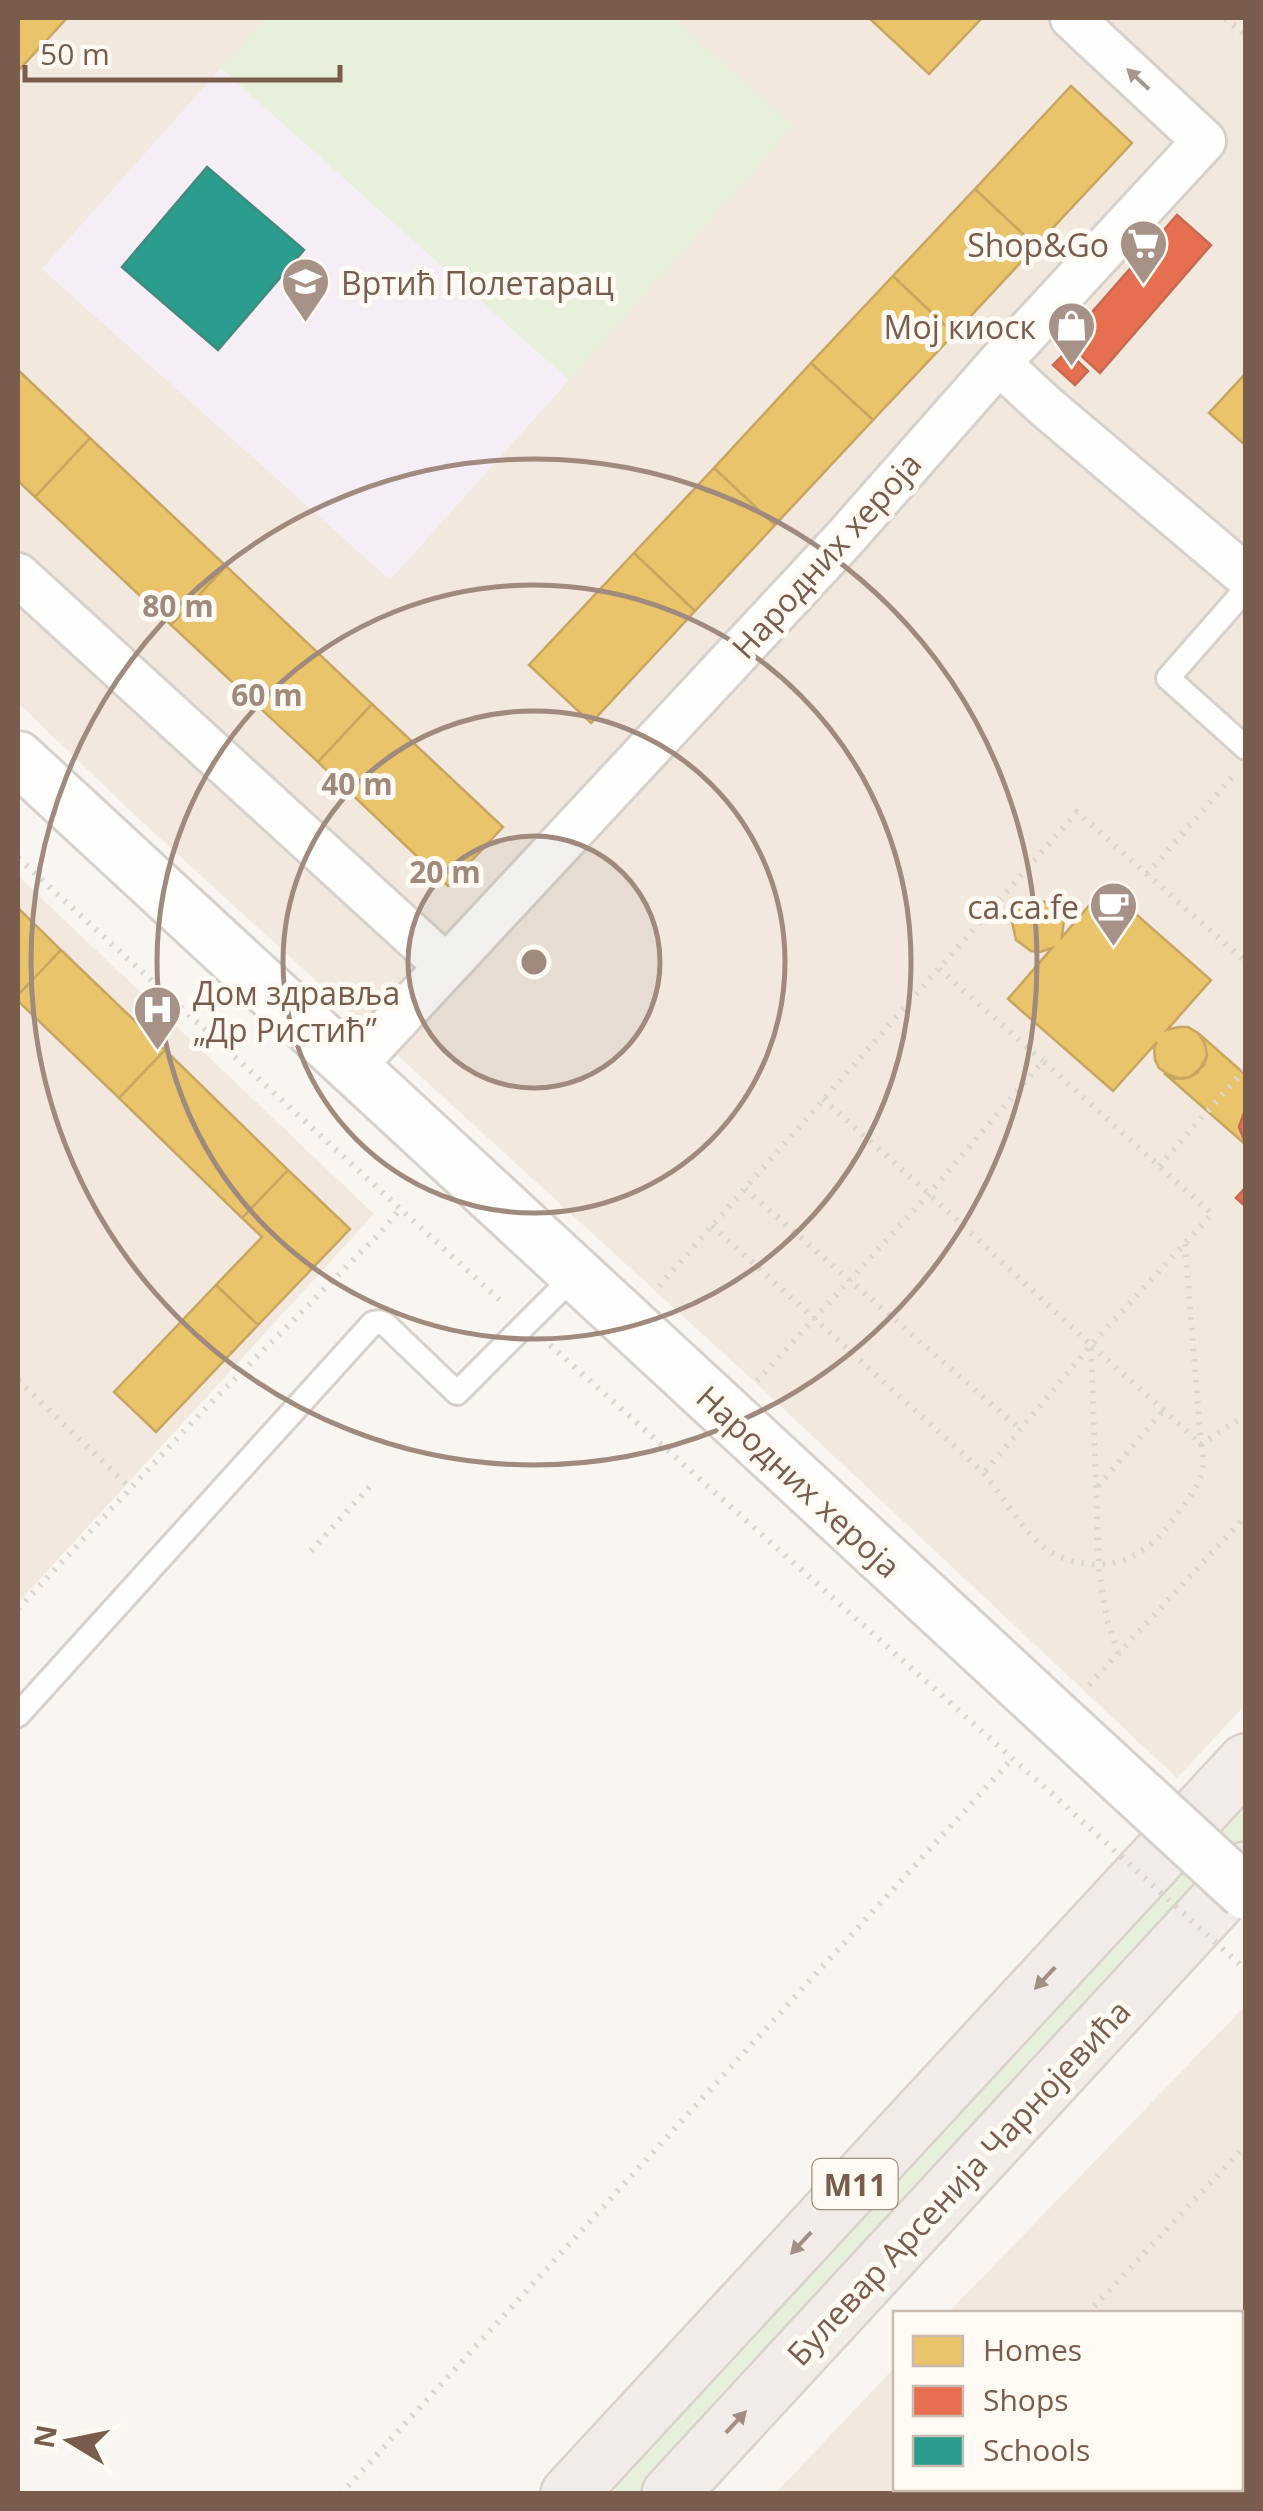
<svg xmlns="http://www.w3.org/2000/svg" width="1263" height="2511" font-family="'Open Sans',sans-serif">
<style>
.residential{fill:#f2e8de}
.education{fill:#f6eef6}
.green{fill:#e7f0db}
.homes{fill:#e9c46a;stroke:#c8a561;stroke-width:2.5}
.shops{fill:#e76f51;stroke:#c66950;stroke-width:2.5}
.schools{fill:#2a9d8f;stroke:#428a7b;stroke-width:2.5}
.lines{fill:none;stroke-linecap:round;stroke-linejoin:round}
.service-casing{stroke:#d7d1cb;stroke-width:28}
.minor-casing{stroke:#d7d1cb;stroke-width:48}
.tertiary-casing{stroke:#d7d1cb;stroke-width:58}
.trunk-casing{stroke:#dad1cc;stroke-width:60}
.path{stroke:#dcd5d0;stroke-width:6;stroke-dasharray:2.5 8;stroke-linecap:butt}
.service{stroke:#fefefd;stroke-width:22}
.minor{stroke:#fefefd;stroke-width:42}
.tertiary{stroke:#fefefd;stroke-width:52}
.trunk{stroke:#f2ece8;stroke-width:55}
.tertiary-bridge-casing{stroke:#d7d1cb;stroke-width:58;stroke-linecap:butt}
.path-bridge{stroke:#dcd5d0;stroke-width:6;stroke-dasharray:2.5 8;stroke-linecap:butt}
.tertiary-bridge{stroke:#fefefd;stroke-width:52}
.oneway{fill:#a8958b}
.oneway2{fill:#a48e83}
.ring{fill:none;stroke:#9f8a7d;stroke-width:5}
.labels{text-anchor:middle;dominant-baseline:central;stroke-width:10;stroke-linejoin:round;paint-order:stroke}
.shield{fill:#fffaf3;stroke:#a28b7f;stroke-width:2.5}
.shield-label{font-size:30px;font-weight:bold;fill:#7a5c4d}
.poi-label{font-size:32px;fill:#7a5c4d;stroke:#fffaf3;text-anchor:end}
.street-label{font-size:32px;fill:#7a5c4d;stroke:#fffaf3}
.centre{fill:#9f8a7d;stroke:#fffaf3;stroke-width:5}
.ring-label{font-size:30px;text-anchor:middle;font-weight:bold;fill:#9f8a7d;stroke:#fffaf3;stroke-width:10;stroke-linejoin:round;paint-order:stroke}
</style>
<rect width="100%" height="100%" fill="#f9f5f0"/>
<!-- residential -->
<path class="residential" d="M 18,18 L 1245,18 L 1246,1704 L 1177,1778 L 756,1383 L 138,818 L 18,703 Z
M 18,876 L 374,1214 L 18,1603 Z
M 1242,2009 L 1245,2012 L 1245,2493 L 775,2494 L 895,2367 L 896,2488 L 1240,2488 L 1240,2314 L 948,2313 Z"/>
<!-- education -->
<path class="education" d="M 221,68 L 569,380 L 390,580 L 42,269 Z"/>
<!-- green -->
<path class="green" d="M 266,18 L 673,18 L 794,126 L 569,380 L 221,68 Z
M 1245,1805 L 1245,1855 L 645,2493 L 607,2494 Z"/>
<!-- homes -->
<path class="homes" d="M 18,18 L 67,18 L 18,71 Z
M 869,18 L 982,18 L 929,74 Z
M 1071,86 L 1132,143 L 1036,246 L 975,189 Z
M 975,189 L 1036,246 L 954,334 L 893,276 Z
M 893,276 L 954,334 L 873,420 L 811,363 Z
M 811,363 L 873,420 L 775,525 L 714,468 Z
M 18,370 L 90,438 L 35,497 L 18,481 Z
M 1246,373 L 1246,446 L 1209,413 Z
M 90,438 L 226,566 L 171,625 L 35,497 Z
M 714,468 L 775,525 L 695,611 L 634,553 Z
M 634,553 L 695,611 L 591,723 L 529,665 Z
M 226,566 L 372,704 L 318,762 L 171,625 Z
M 372,704 L 503,827 L 448,886 L 318,762 Z
M 1105,887 L 1211,980 L 1167,1030 L 1178,1027 L 1188,1027 L 1198,1033 L 1205,1044 L 1207,1056 L 1204,1065 L 1190,1077 L 1174,1079 L 1159,1068 L 1155,1060 L 1154,1048 L 1157,1042 L 1113,1091 L 1008,999 L 1052,948 L 1040,952 L 1031,951 L 1016,940 L 1012,922 L 1020,906 L 1034,899 L 1053,904 L 1064,919 L 1062,937 Z
M 18,908 L 61,950 L 18,995 Z
M 61,950 L 165,1050 L 119,1098 L 18,1001 L 18,995 Z
M 1198,1033 L 1246,1075 L 1246,1110 L 1239,1127 L 1246,1145 L 1164,1073 L 1181,1079 L 1190,1077 L 1198,1072 L 1207,1056 L 1205,1044 Z
M 165,1050 L 288,1170 L 242,1218 L 119,1098 Z
M 288,1170 L 350,1229 L 258,1325 L 216,1285 L 262,1237 L 242,1218 Z
M 216,1285 L 258,1325 L 156,1432 L 114,1392 Z"/>
<!-- shops -->
<path class="shops" d="M 1177,215 L 1211,245 L 1100,373 L 1066,342 Z
M 1067,351 L 1088,371 L 1075,385 L 1053,365 Z
M 1245,1110 L 1246,1110 L 1246,1144 L 1239,1127 Z
M 1246,1187 L 1246,1207 L 1236,1198 Z
M 1062,2488 L 1178,2488 L 1173,2494 L 1068,2494 Z"/>
<!-- schools -->
<path class="schools" d="M 207,167 L 304,250 L 218,350 L 122,267 Z"/>
<g class="lines">
<defs>
<path id="service" d="M 1246,589 L 1168,678 L 1246,748
M 18,1715 L 373,1323 L 379,1322 L 385,1324 L 457,1393 L 575,1275"/>
<path id="minor" d="M 999,363 L 1044,405 L 1246,576
M 18,575 L 446,966
M 352,1068 L 845,538 L 999,363 L 1204,141 L 1072,18"/>
<path id="tertiary" d="M 18,758 L 1066,1727"/>
<path id="trunk" d="M 569,2494 L 1246,1762
M 670,2494 L 1246,1870"/>
</defs>
<!-- service casing -->
<use href="#service" class="service-casing"/>
<!-- minor casing -->
<use href="#minor" class="minor-casing"/>
<!-- tertiary casing -->
<use href="#tertiary" class="tertiary-casing"/>
<!-- trunk casing -->
<use href="#trunk" class="trunk-casing"/>
<!-- path -->
<path class="path" d="M 1225,18 L 1246,36
M 18,858 L 503,1303
M 1147,874 L 1235,774
M 939,969 L 1043,1061
M 823,1099 L 929,1194 L 1091,1345 L 1099,1572 L 1107,1620 L 1118,1653
M 1159,1166 L 1246,1068
M 745,1189 L 1020,1429
M 712,1226 C 774,1282 836,1338 897,1394 C 925,1420 954,1444 981,1471 C 1008,1499 1025,1543 1063,1558 C 1109,1575 1148,1557 1174,1518 C 1192,1493 1210,1476 1201,1444 L 1091,1345
M 1185,1244 L 1201,1444 L 1246,1415
M 659,1286 L 1077,812 L 1246,962
M 550,1345 L 1051,1793
M 18,1380 L 131,1489
M 757,1381 L 929,1194 L 1043,1061 L 1212,1214 L 1091,1345 L 984,1473
M 1098,1486 L 1164,1410
M 311,1551 L 373,1483
M 18,1609 L 199,1415 L 381,1232 L 400,1209
M 1089,1685 L 1246,1516
M 1087,2314 L 1246,2145
M 341,2494 L 1013,1758
M 916,2494 L 921,2488"/>
<!-- service -->
<use href="#service" class="service"/>
<!-- minor -->
<use href="#minor" class="minor"/>
<!-- tertiary -->
<use href="#tertiary" class="tertiary"/>
<!-- trunk -->
<use href="#trunk" class="trunk"/>
<defs>
<path id="tertiary-bridge" d="M 1066,1727 L 1246,1893"/>
</defs>
<!-- tertiary-bridge casing -->
<use href="#tertiary-bridge" class="tertiary-bridge-casing"/>
<!-- path-bridge -->
<path class="path-bridge" d="M 1051,1793 L 1246,1970"/>
<!-- tertiary-bridge -->
<use href="#tertiary-bridge" class="tertiary-bridge"/>
</g>
<!-- one-way arrows -->
<defs><path id="oneway-solid" d="M-6-.8H1V-3.2L6.5 0L1 3.2V.8H-6Z" transform="scale(2.5)"/></defs>
<use class="oneway" href="#oneway-solid" transform="translate(1138 79) rotate(-137)"/>
<g class="oneway2">
<use href="#oneway-solid" transform="translate(1045 1978) rotate(133)"/>
<use href="#oneway-solid" transform="translate(801 2243) rotate(133)"/>
<use href="#oneway-solid" transform="translate(736 2422) rotate(-47)"/>
</g>
<!-- distance rings -->
<circle cx="534" cy="962" r="126" fill="#9f8a7d" fill-opacity=".12"/>
<g class="ring">
<circle cx="534" cy="962" r="126"/>
<circle cx="534" cy="962" r="251"/>
<circle cx="534" cy="962" r="377"/>
<circle cx="534" cy="962" r="503"/>
</g>
<!-- icons -->
<defs>
<symbol id="supermarket-pin" viewBox="-11 -11 22 30"><path d="M0 17L-7.5 6A9.5 9.5 0 1 1 7.5 6Z" fill="#a69286" stroke="#fffaf3"/><path d="M-6-5.5h2.5l.6 2H6L4.5 2H-2.5L-4.4-4H-6ZM-1.5 3.2a1.3 1.3 0 1 0 .1 0ZM3 3.2a1.3 1.3 0 1 0 .1 0Z" fill="#fff"/></symbol>
<symbol id="school-pin" viewBox="-11 -11 22 30"><path d="M0 17L-7.5 6A9.5 9.5 0 1 1 7.5 6Z" fill="#a69286" stroke="#fffaf3"/><path d="M0-5L7-2L0 1L-7-2ZM-4 1L0 2.5L4 1V4Q0 6-4 4Z" fill="#fff"/></symbol>
<symbol id="shop-pin" viewBox="-11 -11 22 30"><path d="M0 17L-7.5 6A9.5 9.5 0 1 1 7.5 6Z" fill="#a69286" stroke="#fffaf3"/><path d="M-5-2.5h2.3a2.7 3.5 0 0 1 5.4 0H5L5.5 6h-11ZM-1.5-2.5h3a1.5 2.3 0 0 0-3 0Z" fill="#fff"/></symbol>
<symbol id="cafe-pin" viewBox="-11 -11 22 30"><path d="M0 17L-7.5 6A9.5 9.5 0 1 1 7.5 6Z" fill="#a69286" stroke="#fffaf3"/><path d="M-5.5-4.5H6V0H3Q3 3.5 0 3.5H-2.5Q-5.5 3.5-5.5 0ZM3-3.2v2h1.7v-2ZM-6 4.5H4V6H-6Z" fill="#fff"/></symbol>
<symbol id="hospital-pin" viewBox="-11 -11 22 30"><path d="M0 17L-7.5 6A9.5 9.5 0 1 1 7.5 6Z" fill="#a69286" stroke="#fffaf3"/><path d="M-5-5h3v3.5h4V-5h3V5h-3V1.5h-4V5h-3Z" fill="#fff"/></symbol>
</defs>
<g fill-rule="evenodd">
<use href="#supermarket-pin" x="1116" y="216" width="55" height="75"/>
<use href="#school-pin" x="278" y="254" width="55" height="75"/>
<use href="#shop-pin" x="1044" y="298" width="55" height="75"/>
<use href="#cafe-pin" x="1086" y="878" width="55" height="75"/>
<use href="#hospital-pin" x="130" y="982" width="55" height="75"/>
</g>
<g class="labels">
<!-- shield labels -->
<rect class="shield" x="812.5" y="2159" width="85" height="50" rx="8"/>
<g class="shield-label">
<text x="855" y="2184">M11</text>
</g>
<!-- poi labels -->
<g class="poi-label">
<text x="1109" y="244">Shop&amp;Go</text>
<text x="341" y="282" text-anchor="start">Вртић Полетарац</text>
<text x="1036" y="326">Мој киоск</text>
<text x="1079" y="906">ca.ca.fe</text>
<text x="193" y="992" text-anchor="start">Дом здравља<tspan x="193" dy="37">„Др Ристић”</tspan></text>
</g>
<!-- street labels -->
<g class="street-label">
<text transform="translate(826 555) rotate(-48)">Народних хероја</text>
<text transform="translate(799 1481) rotate(43)">Народних хероја</text>
<text transform="translate(958 2182) rotate(-47)">Булевар Арсенија Чарнојевића</text>
</g>
</g>
<circle cx="534" cy="962" r="15" class="centre"/>
<g class="ring-label">
<text x="178" y="617">80 m</text>
<text x="267" y="706">60 m</text>
<text x="357" y="795">40 m</text>
<text x="445" y="883">20 m</text>
</g>
<!-- border -->
<rect width="1263" height="2511" fill="none" stroke="#7a5c4d" stroke-width="40"/>
<!-- legend -->
<rect x="893" y="2311" width="350" height="180" fill="#fffaf3" stroke="#cabbb1" stroke-width="2.5"/>
<rect x="913" y="2336" width="50" height="30" fill="#e9c46a" stroke="#cabbb1" stroke-width="2.5"/>
<text x="983" y="2361" font-size="30" fill="#7a5c4d">Homes</text>
<rect x="913" y="2386" width="50" height="30" fill="#e76f51" stroke="#cabbb1" stroke-width="2.5"/>
<text x="983" y="2411" font-size="30" fill="#7a5c4d">Shops</text>
<rect x="913" y="2436" width="50" height="30" fill="#2a9d8f" stroke="#cabbb1" stroke-width="2.5"/>
<text x="983" y="2461" font-size="30" fill="#7a5c4d">Schools</text>
<!-- north arrow -->
<g transform="translate(70 2441) rotate(280)" stroke="#fffaf3" stroke-width="8" paint-order="stroke">
<path d="M0-8L18 38L0 25L-18 38Z" fill="#7a5c4d"/>
<text y="-15" font-size="28" font-weight="bold" text-anchor="middle" fill="#7a5c4d">N</text>
</g>
<!-- scale -->
<path d="M25 65v15h315v-15" fill="none" stroke="#7a5c4d" stroke-width="5"/>
<text x="40" y="65" font-size="30" fill="#7a5c4d" stroke="#fffaf3" stroke-width="8" paint-order="stroke">50 m</text>
</svg>
